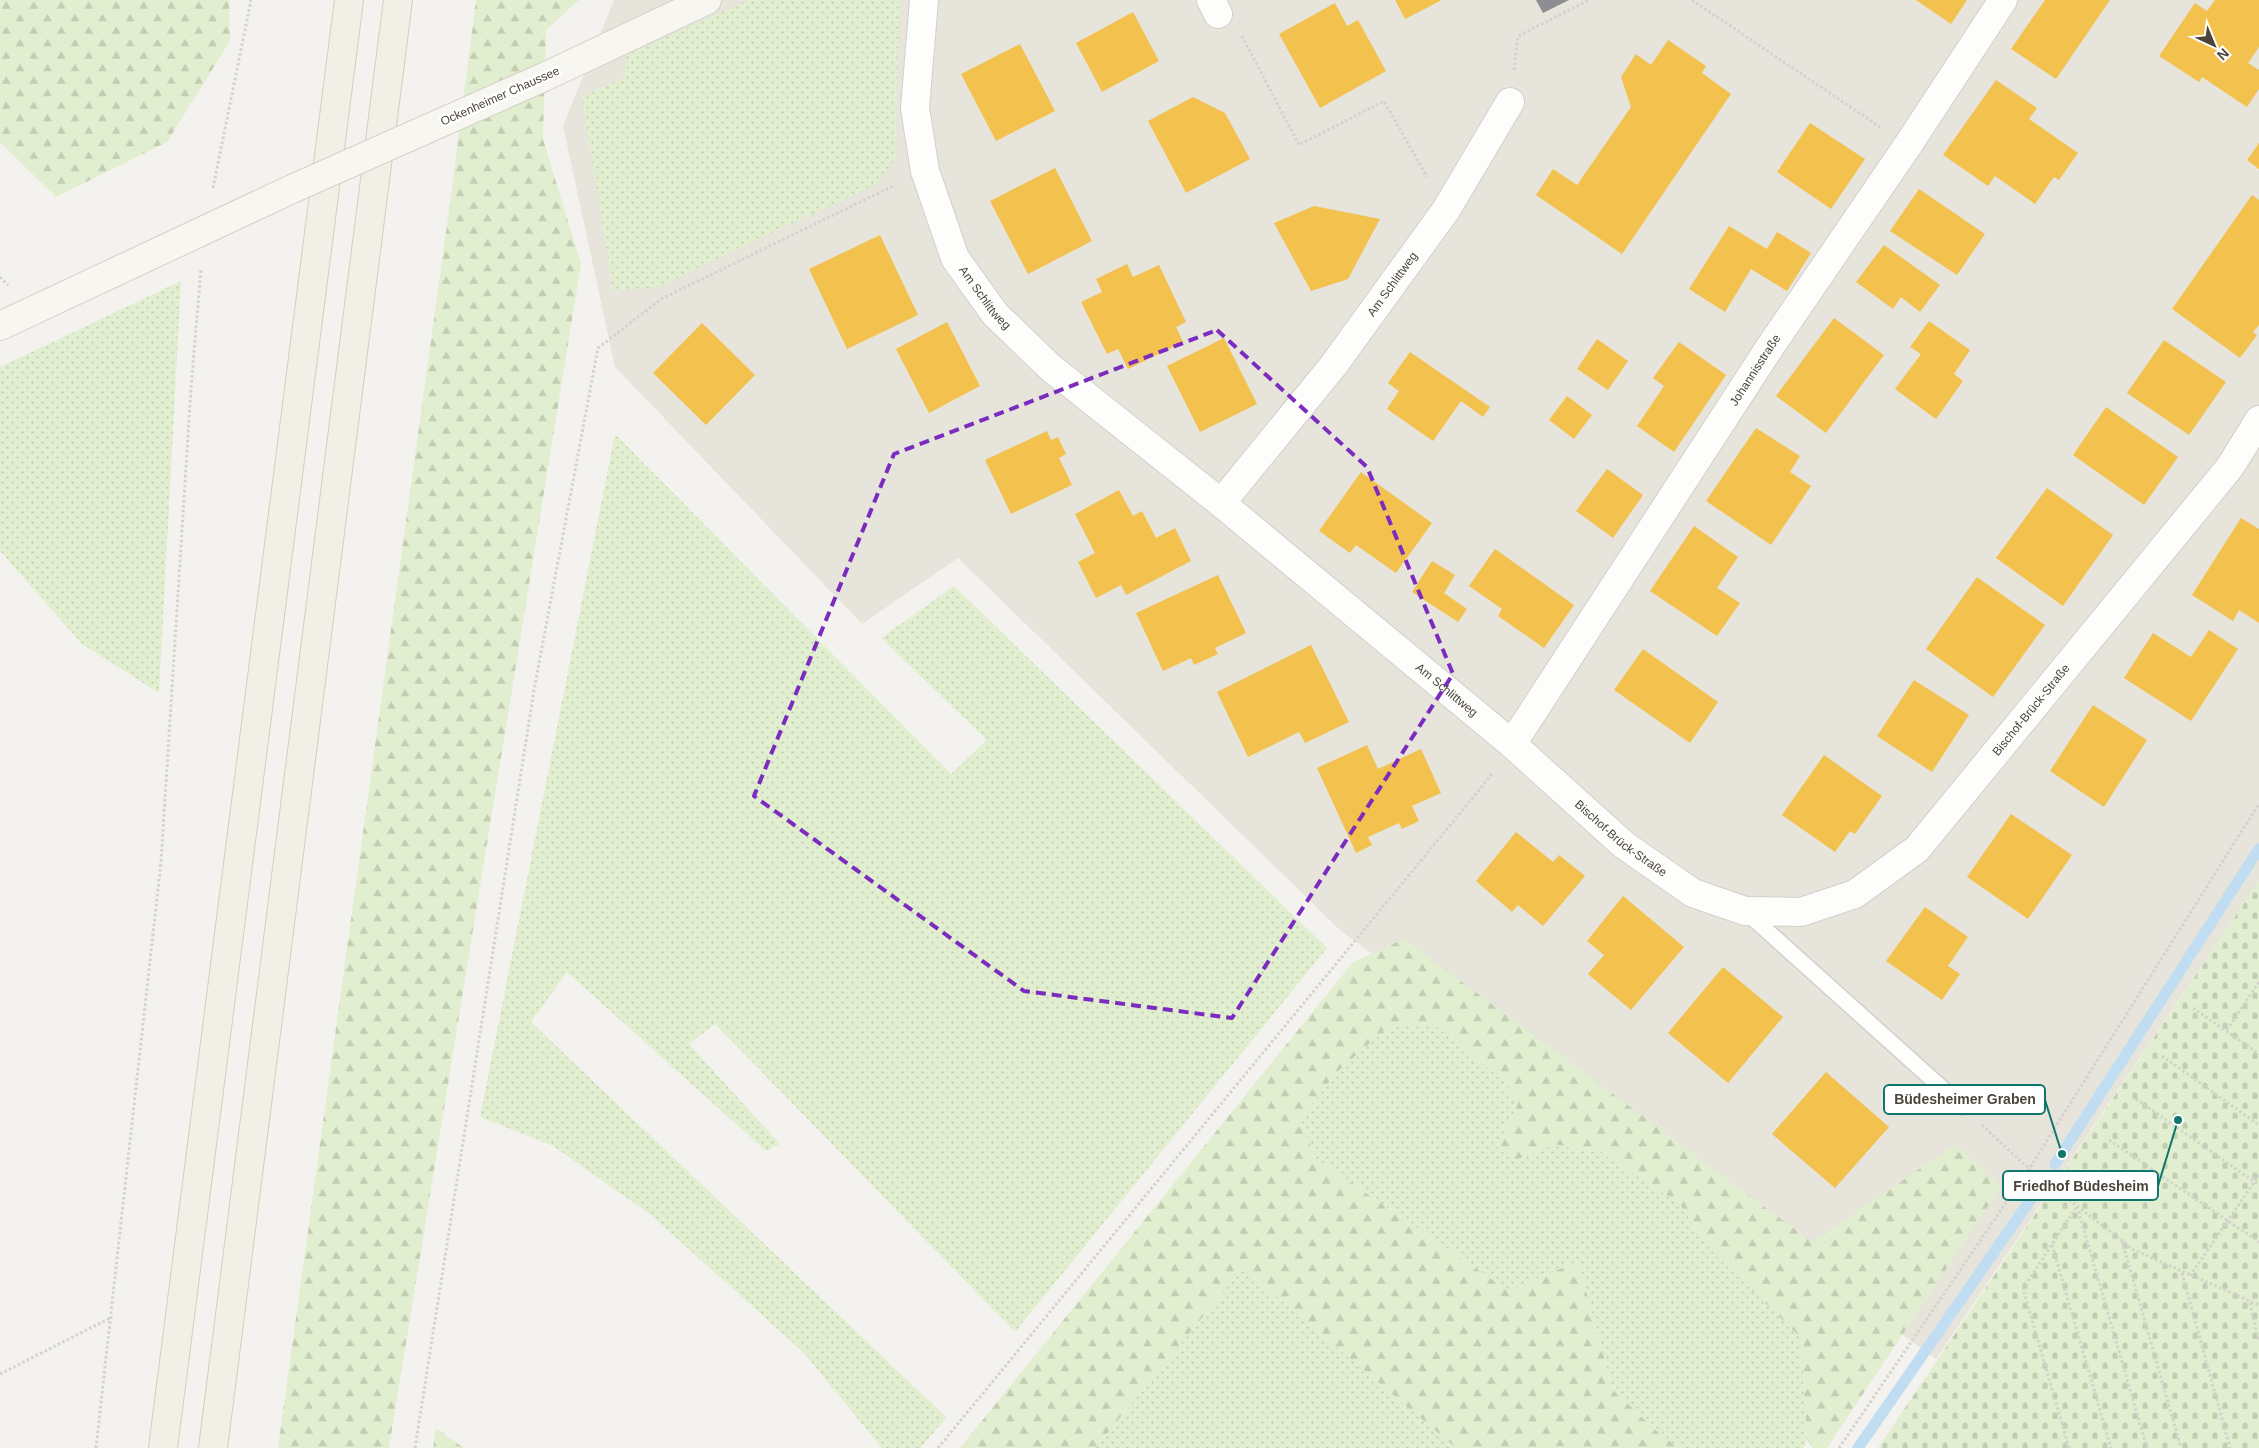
<svg xmlns="http://www.w3.org/2000/svg" width="2259" height="1448" font-family="Helvetica,sans-serif">
<style>
.residential{fill:#e7e4dc}
.grass{fill:url(#grass-dots)}
.forest{fill:url(#forest-firs)}
.cemetery{fill:url(#cemetery-stones)}
.homes{fill:#f2c14e}
.industry{fill:#8d8d92}
.lines{fill:none;stroke-linecap:round;stroke-linejoin:round}
.stream{stroke:#c0ddf1;stroke-width:11}
.lane-casing{stroke:#d2d0cb;stroke-width:18}
.street-casing{stroke:#d2d0cb;stroke-width:30}
.secondary-casing{stroke:#d3cfc5;stroke-width:30}
.primary-casing{stroke:#d6cebb;stroke-width:30}
.path{stroke:#d3d2cc;stroke-width:3;stroke-dasharray:2.5 2.5;stroke-linecap:butt}
.lane{stroke:#fdfdfc;stroke-width:15}
.street{stroke:#fdfdfc;stroke-width:28}
.secondary{stroke:#f7f6f1;stroke-width:28}
.primary{stroke:#f2efe6;stroke-width:28}
.secondary-bridge-casing{stroke:#d3cfc5;stroke-width:30;stroke-linecap:butt}
.secondary-bridge{stroke:#f7f6f1;stroke-width:28}
.marked{fill:none;stroke:#7b2cbf;stroke-width:4;stroke-dasharray:10 6;stroke-linejoin:round}
.labels{text-anchor:middle;dominant-baseline:central;stroke-width:5;stroke-linejoin:round;paint-order:stroke}
.street-label{font-size:12px;fill:#4b4439;stroke:#fff}
.leader{fill:none;stroke:#0f766e;stroke-width:2}
.callout-dot{fill:#0f766e;stroke:#fff;stroke-width:2}
.callout{fill:#fff;stroke:#0f766e;stroke-width:2}
.callout-label{font-size:14px;text-anchor:middle;font-weight:bold;fill:#4b4439}
</style>
<defs>
<pattern id="grass-dots" width="8" height="8" patternUnits="userSpaceOnUse" patternTransform="scale(1.25)"><rect width="8" height="8" fill="#e1eecf"/><path d="M2 2h.1M6 6h.1" fill="none" stroke="#c3cdb2" stroke-width="1.8" stroke-linecap="round"/></pattern>
<pattern id="forest-firs" width="22" height="20" patternUnits="userSpaceOnUse" patternTransform="scale(1.25)"><rect width="22" height="20" fill="#e1eecf"/><path d="M5 1l3.5 6h-7zM16 11l3.5 6h-7z" fill="#c3cdb2"/></pattern>
<pattern id="cemetery-stones" width="16" height="16" patternUnits="userSpaceOnUse" patternTransform="scale(1.25)"><rect width="16" height="16" fill="#e1eecf"/><path d="M2 7V4a2 2 0 0 1 4 0v3zM10 15v-3a2 2 0 0 1 4 0v3z" fill="#c3cdb2"/></pattern>
</defs>
<rect width="100%" height="100%" fill="#f4f2ee"/>
<!-- residential -->
<path class="residential" d="M 614,0 L 2259,0 L 2259,881 L 1936,1359 L 1341,931 L 958,558 L 862,624 L 615,367 L 563,126 Z"/>
<!-- grass -->
<path class="grass" d="M 748,0 L 900,0 L 895,159 L 876,184 L 658,287 L 613,291 L 582,97 L 624,77 L 627,55 Z
M 181,281 L 159,693 L 82,644 L 0,551 L 0,367 Z
M 615,434 L 951,774 L 987,740 L 881,638 L 954,586 L 1327,948 L 1015,1332 L 715,1024 L 689,1044 L 780,1144 L 766,1151 L 567,972 L 531,1022 L 946,1417 L 921,1448 L 882,1448 L 803,1352 L 651,1215 L 553,1146 L 480,1117 Z
M 1432,1023 L 1503,1080 L 1518,1103 L 1498,1148 L 1516,1160 L 1554,1144 L 1602,1153 L 1679,1203 L 1710,1249 L 1801,1338 L 1807,1439 L 1804,1448 L 1681,1448 L 1663,1437 L 1613,1390 L 1578,1261 L 1509,1291 L 1316,1159 L 1300,1119 L 1336,1073 L 1387,1028 Z
M 1243,1268 L 1456,1448 L 1095,1448 Z"/>
<!-- forest -->
<path class="forest" d="M 0,0 L 229,0 L 230,41 L 167,142 L 56,197 L 0,142 Z
M 476,0 L 579,0 L 546,30 L 543,139 L 581,264 L 389,1448 L 278,1448 L 452,188 Z
M 1404,939 L 1812,1242 L 1956,1144 L 2001,1187 L 1827,1448 L 1813,1448 L 1807,1439 L 1801,1338 L 1710,1249 L 1679,1203 L 1602,1153 L 1554,1144 L 1516,1160 L 1498,1149 L 1518,1103 L 1503,1080 L 1432,1023 L 1387,1028 L 1336,1073 L 1300,1119 L 1316,1159 L 1509,1291 L 1578,1261 L 1613,1390 L 1663,1437 L 1681,1448 L 1456,1448 L 1243,1268 L 1095,1448 L 960,1448 L 1353,962 Z
M 436,1428 L 464,1448 L 433,1448 Z"/>
<!-- cemetery -->
<path class="cemetery" d="M 2259,881 L 2259,1448 L 1878,1448 Z"/>
<!-- homes -->
<path class="homes" d="M 1395,0 L 1440,0 L 1440,1 L 1405,19 Z
M 1916,0 L 1967,0 L 1951,24 Z
M 2045,0 L 2110,0 L 2056,79 L 2011,49 Z
M 2215,0 L 2259,0 L 2259,47 L 2248,63 L 2259,70 L 2259,89 L 2247,107 L 2202,77 L 2199,82 L 2159,56 L 2195,3 L 2207,11 Z
M 1335,3 L 1347,26 L 1358,20 L 1386,71 L 1320,108 L 1279,34 Z
M 1133,12 L 1159,61 L 1102,92 L 1076,43 Z
M 1668,40 L 1706,66 L 1702,73 L 1731,94 L 1622,254 L 1536,195 L 1553,169 L 1577,185 L 1631,107 L 1621,77 L 1636,54 L 1651,65 Z
M 1020,44 L 1055,111 L 996,141 L 961,74 Z
M 1996,80 L 2037,108 L 2029,119 L 2078,153 L 2059,180 L 2054,177 L 2035,204 L 1995,176 L 1988,186 L 1943,155 Z
M 1193,97 L 1225,113 L 1250,159 L 1186,193 L 1148,121 Z
M 1810,123 L 1865,159 L 1831,209 L 1777,172 Z
M 2259,143 L 2259,169 L 2247,160 Z
M 1055,168 L 1092,241 L 1028,274 L 990,201 Z
M 1919,189 L 1985,234 L 1957,275 L 1890,231 Z
M 2252,195 L 2259,200 L 2259,325 L 2253,332 L 2257,335 L 2240,358 L 2172,309 Z
M 1314,206 L 1380,219 L 1348,279 L 1311,291 L 1274,223 Z
M 1729,226 L 1767,249 L 1777,232 L 1811,253 L 1787,291 L 1751,269 L 1725,312 L 1689,289 Z
M 880,235 L 918,315 L 847,349 L 809,269 Z
M 1884,245 L 1940,285 L 1920,312 L 1901,297 L 1893,309 L 1856,282 Z
M 1127,264 L 1133,277 L 1159,265 L 1186,322 L 1176,327 L 1183,342 L 1128,369 L 1118,349 L 1107,354 L 1081,302 L 1102,292 L 1096,279 Z
M 1834,318 L 1884,355 L 1826,433 L 1776,396 Z
M 1929,321 L 1970,350 L 1954,374 L 1963,381 L 1936,419 L 1895,389 L 1921,354 L 1910,347 Z
M 947,322 L 980,386 L 929,413 L 896,349 Z
M 702,323 L 755,375 L 706,425 L 653,373 Z
M 1224,338 L 1257,404 L 1200,432 L 1167,366 Z
M 1597,339 L 1628,361 L 1608,390 L 1577,369 Z
M 2164,340 L 2226,382 L 2189,435 L 2127,393 Z
M 1679,342 L 1726,375 L 1674,452 L 1637,426 L 1664,386 L 1653,378 Z
M 1410,352 L 1490,407 L 1483,417 L 1461,401 L 1433,441 L 1387,409 L 1399,391 L 1388,383 Z
M 1567,396 L 1592,415 L 1574,439 L 1549,420 Z
M 2106,407 L 2178,457 L 2144,505 L 2073,455 Z
M 1756,428 L 1800,456 L 1790,472 L 1811,486 L 1771,545 L 1706,501 Z
M 1047,431 L 1051,440 L 1058,437 L 1066,454 L 1059,458 L 1072,485 L 1011,514 L 985,460 Z
M 1607,469 L 1643,495 L 1613,538 L 1576,511 Z
M 1361,472 L 1432,523 L 1396,573 L 1356,545 L 1350,553 L 1319,531 Z
M 2047,488 L 2113,535 L 2063,606 L 1996,558 Z
M 1119,490 L 1133,516 L 1142,511 L 1156,538 L 1175,528 L 1191,561 L 1126,595 L 1121,585 L 1096,598 L 1078,562 L 1095,553 L 1075,514 Z
M 2241,518 L 2259,529 L 2259,623 L 2239,610 L 2233,621 L 2192,595 Z
M 1694,526 L 1738,557 L 1717,588 L 1740,603 L 1717,636 L 1650,591 Z
M 1495,549 L 1574,605 L 1544,648 L 1498,616 L 1502,609 L 1469,586 Z
M 1432,561 L 1455,575 L 1444,593 L 1467,609 L 1458,622 L 1412,592 Z
M 1218,575 L 1246,633 L 1215,648 L 1218,654 L 1194,665 L 1191,658 L 1163,671 L 1136,613 Z
M 1977,577 L 2045,625 L 1993,697 L 1926,649 Z
M 2209,630 L 2238,649 L 2191,721 L 2124,678 L 2153,633 L 2191,657 Z
M 1311,645 L 1349,722 L 1305,743 L 1299,732 L 1248,757 L 1217,692 Z
M 1643,649 L 1718,702 L 1690,743 L 1614,690 Z
M 1914,680 L 1969,715 L 1932,772 L 1877,736 Z
M 2093,705 L 2147,740 L 2104,807 L 2050,771 Z
M 1367,745 L 1378,769 L 1421,749 L 1441,793 L 1412,806 L 1419,821 L 1402,829 L 1399,823 L 1368,837 L 1372,845 L 1356,853 L 1317,768 Z
M 1824,755 L 1882,796 L 1855,834 L 1850,831 L 1835,852 L 1782,815 Z
M 2011,814 L 2072,855 L 2028,919 L 1967,877 Z
M 1516,832 L 1553,862 L 1559,855 L 1585,876 L 1543,926 L 1518,905 L 1512,912 L 1476,881 Z
M 1623,896 L 1684,947 L 1631,1010 L 1588,974 L 1604,955 L 1587,941 Z
M 1925,907 L 1968,937 L 1948,966 L 1960,974 L 1942,1000 L 1886,961 Z
M 1723,967 L 1783,1017 L 1728,1083 L 1668,1033 Z
M 1826,1072 L 1889,1127 L 1835,1188 L 1772,1134 Z"/>
<!-- industry -->
<path class="industry" d="M 1536,0 L 1569,0 L 1543,13 Z"/>
<g class="lines">
<!-- stream -->
<path class="stream" d="M 2055,1164 L 2259,849
M 1858,1448 L 2033,1196"/>
<defs>
<path id="lane" d="M 1745,911 L 1963,1107"/>
<g id="street">
<path id="s1" d="M 924,0 L 915,108 L 925,171 L 955,258 L 995,314 L 1051,368 L 1221,503 L 1512,744 L 1624,845 L 1693,893 L 1745,911 L 1801,912 L 1855,894 L 1917,849 L 2230,467 L 2259,420"/>
<path d="M 1211,0 L 1218,14"/>
<path id="s2" d="M 1221,503 L 1333,366 L 1446,210 L 1510,102"/>
<path id="s3" d="M 1512,744 L 1770,347 L 1908,145 L 2003,0"/>
</g>
<path id="secondary" d="M 544,77 L 707,0
M 0,326 L 292,189"/>
<path id="primary" d="M 163,1448 L 349,0
M 213,1448 L 398,0"/>
</defs>
<!-- lane casing -->
<use href="#lane" class="lane-casing"/>
<!-- street casing -->
<use href="#street" class="street-casing"/>
<!-- secondary casing -->
<use href="#secondary" class="secondary-casing"/>
<!-- primary casing -->
<use href="#primary" class="primary-casing"/>
<!-- path -->
<path class="path" d="M 1692,0 L 1880,127
M 1242,36 L 1299,145 L 1384,101 L 1427,177
M 1514,70 L 1518,36 L 1589,0
M 213,188 L 251,0
M 0,277 L 8,285
M 2193,1008 L 2259,1054
M 2227,1030 L 2259,982
M 2162,1056 L 2259,1125
M 2136,1099 L 2259,1185
M 1982,1125 L 2029,1169 L 2134,1250 L 2259,1305
M 2109,1140 L 2259,1242
M 2122,1241 L 2181,1448
M 2052,1245 L 2111,1448
M 2182,1273 L 2230,1448
M 2190,1276 L 2259,1175
M 2250,1303 L 2259,1342
M 0,1374 L 112,1317
M 96,1448 L 161,862 L 191,388 L 201,269
M 415,1448 L 534,690 L 598,348 L 661,299 L 895,185
M 938,1448 L 1493,773
M 1839,1448 L 2029,1169 L 2259,804
M 2069,1448 L 2023,1289 L 2077,1206 L 2147,1448"/>
<!-- lane -->
<use href="#lane" class="lane"/>
<!-- street -->
<use href="#street" class="street"/>
<!-- secondary -->
<use href="#secondary" class="secondary"/>
<!-- primary -->
<use href="#primary" class="primary"/>
<defs>
<path id="secondary-bridge" d="M 292,189 L 544,77"/>
</defs>
<!-- secondary-bridge casing -->
<use href="#secondary-bridge" class="secondary-bridge-casing"/>
<!-- secondary-bridge -->
<use href="#secondary-bridge" class="secondary-bridge"/>
</g>
<!-- marked area -->
<path class="marked" d="M 1217,330 L 1367,467 L 1453,674 L 1232,1018 L 1024,991 L 754,796 L 894,454 Z"/>
<g class="labels">
<!-- street labels -->
<g class="street-label">
<text transform="translate(500 96) rotate(-24)">Ockenheimer Chaussee</text>
<text stroke="none"><textPath href="#s2" startOffset="278">Am Schlittweg</textPath></text>
<text stroke="none"><textPath href="#s1" startOffset="314">Am Schlittweg</textPath></text>
<text stroke="none"><textPath href="#s3" startOffset="446">Johannisstraße</textPath></text>
<text stroke="none"><textPath href="#s1" startOffset="921">Am Schlittweg</textPath></text>
<text stroke="none"><textPath href="#s1" startOffset="1665">Bischof-Brück-Straße</textPath></text>
<text stroke="none"><textPath href="#s1" startOffset="1150">Bischof-Brück-Straße</textPath></text>
</g>
</g>
<!-- callouts -->
<path class="leader" d="M2062 1154L2045 1100M2178 1120L2158 1186"/>
<g class="callout-dot">
<circle cx="2062" cy="1154" r="5"/>
<circle cx="2178" cy="1120" r="5"/>
</g>
<g class="callout">
<rect x="1884" y="1085" width="161" height="29" rx="5"/>
<rect x="2003" y="1171" width="155" height="29" rx="5"/>
</g>
<g class="callout-label">
<text x="1965" y="1104">Büdesheimer Graben</text>
<text x="2081" y="1191">Friedhof Büdesheim</text>
</g>
<!-- north arrow -->
<g transform="translate(2214 45) rotate(136)" stroke="#ffffff" stroke-width="4" paint-order="stroke">
<path d="M0-4L9 19L0 12L-9 19Z" fill="#4b4439"/>
<text y="-8" font-size="14" font-weight="bold" text-anchor="middle" fill="#4b4439">N</text>
</g>
</svg>
